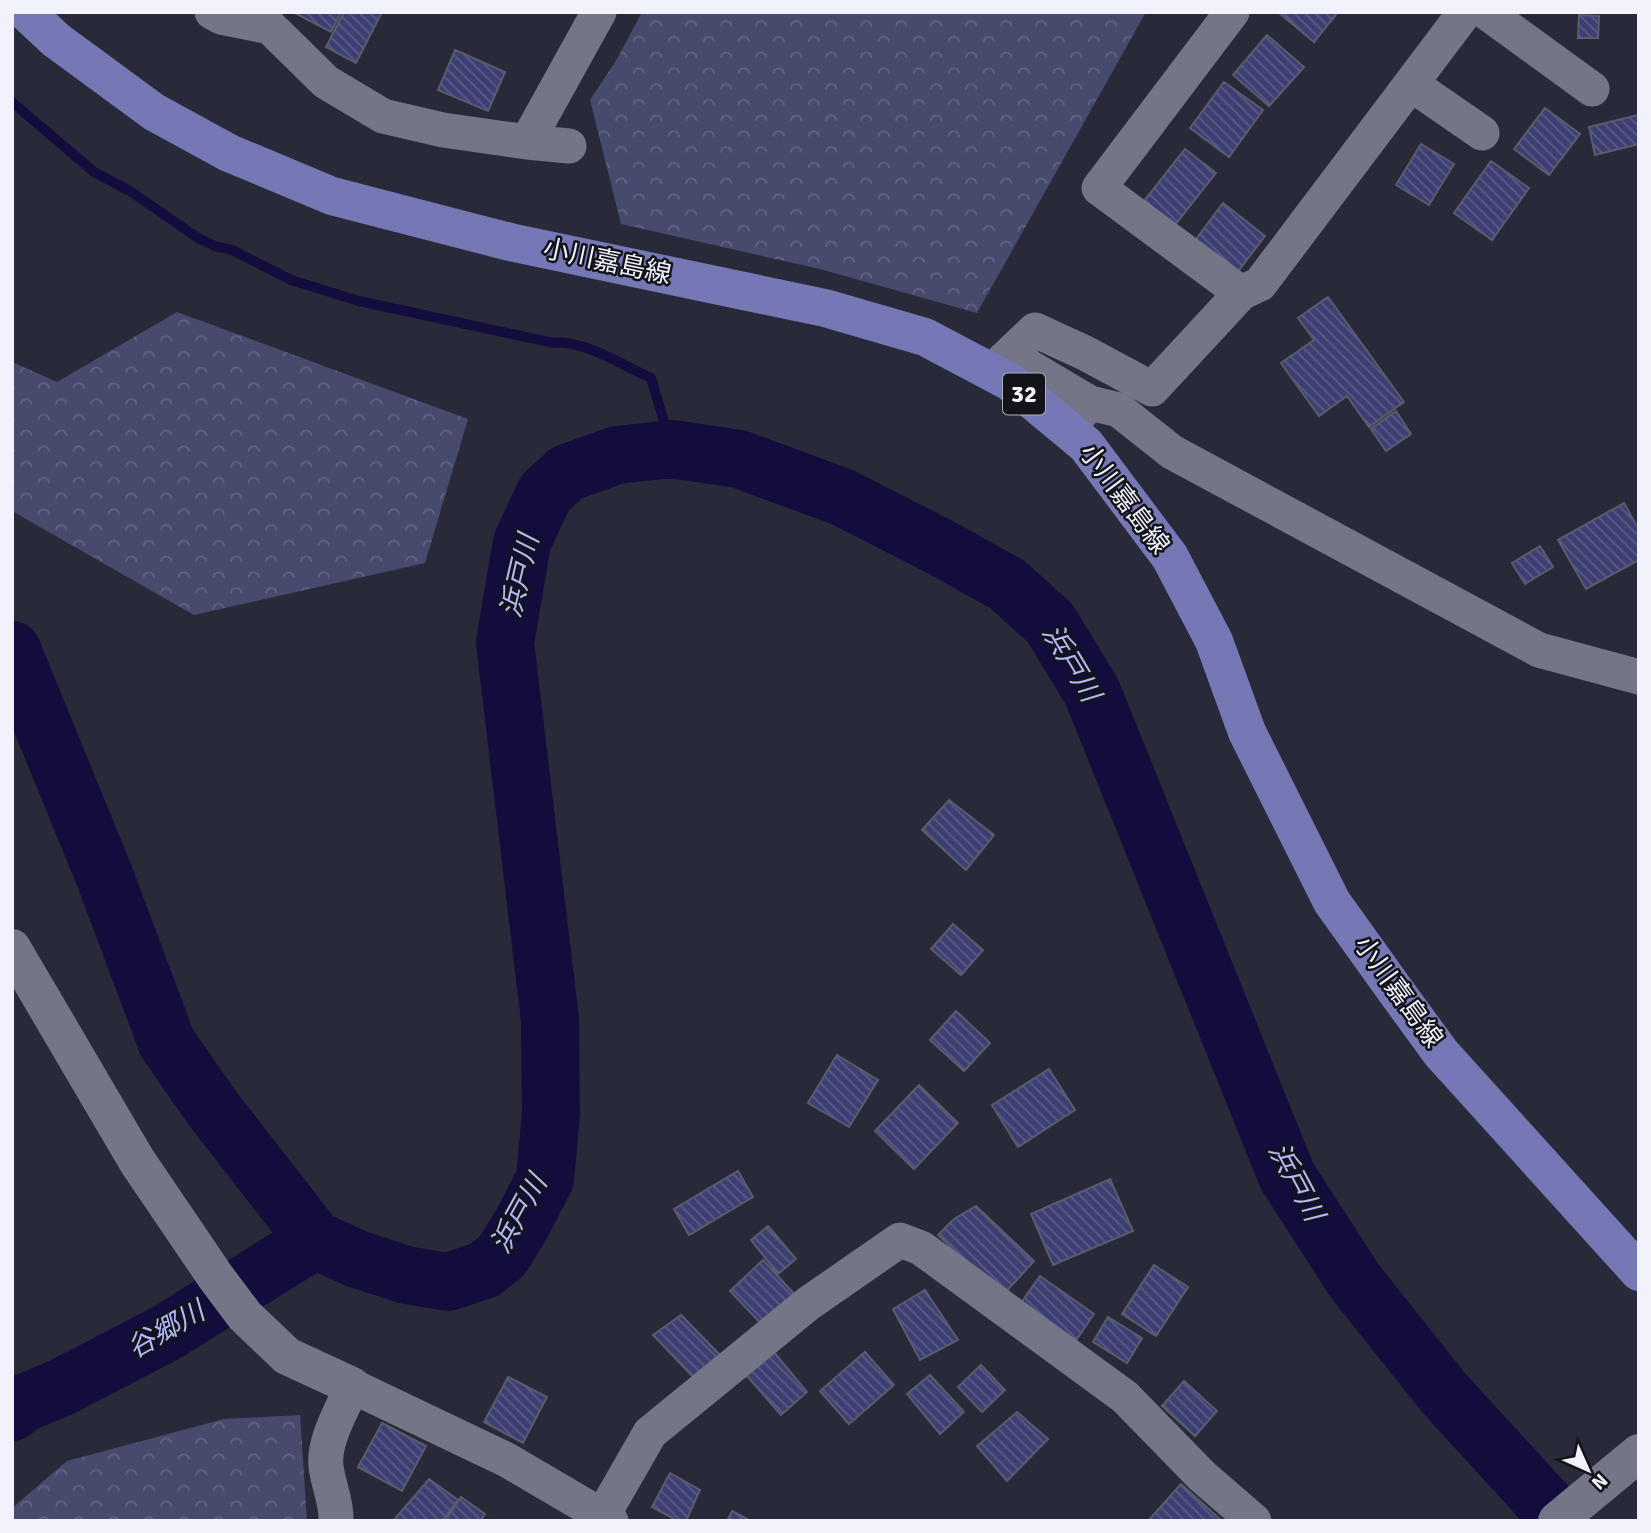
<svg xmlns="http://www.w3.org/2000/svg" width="1651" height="1533" font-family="Signika,'Noto Sans JP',sans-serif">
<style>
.forest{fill:url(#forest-crowns)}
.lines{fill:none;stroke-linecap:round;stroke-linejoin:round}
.stream{stroke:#120d3c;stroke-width:10}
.river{stroke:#120d3c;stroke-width:58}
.building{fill:url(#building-back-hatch);stroke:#5a5c6d;stroke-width:2}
.street{stroke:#747688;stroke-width:35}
.secondary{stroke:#747688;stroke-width:38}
.primary{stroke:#7678b6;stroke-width:38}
.labels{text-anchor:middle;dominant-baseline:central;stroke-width:5;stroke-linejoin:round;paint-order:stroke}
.shield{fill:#13131a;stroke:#aeafb8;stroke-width:2}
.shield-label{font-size:24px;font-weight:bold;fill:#f1f2fc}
.street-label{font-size:26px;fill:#f1f2fc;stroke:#13131a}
.water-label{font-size:28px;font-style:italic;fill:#b3b8f9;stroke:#13131a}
</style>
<defs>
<pattern id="forest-crowns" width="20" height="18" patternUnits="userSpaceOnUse" patternTransform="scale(1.75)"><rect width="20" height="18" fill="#47496d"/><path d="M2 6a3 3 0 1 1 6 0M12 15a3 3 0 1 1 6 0" fill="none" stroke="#626483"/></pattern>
<pattern id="building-back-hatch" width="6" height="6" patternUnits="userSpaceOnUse" patternTransform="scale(1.75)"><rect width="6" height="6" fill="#3d3f72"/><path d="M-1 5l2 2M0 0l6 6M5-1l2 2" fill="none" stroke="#5a5b87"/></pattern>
</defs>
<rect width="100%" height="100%" fill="#292a39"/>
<!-- forest -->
<path class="forest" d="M 642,12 L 1146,12 L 977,313 L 820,269 L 621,224 L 590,100 L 617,59 Z
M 177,312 L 468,419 L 425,563 L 194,615 L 12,511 L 12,362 L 57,382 Z
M 300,1415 L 307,1521 L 12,1521 L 12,1508 L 67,1461 L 224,1419 Z"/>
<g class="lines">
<!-- stream -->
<path class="stream" d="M 12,102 L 94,172 L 130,191 L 198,238 L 215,246 L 232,250 L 291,280 L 359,301 L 554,343 C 580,338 626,367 651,378 L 672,449"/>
<!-- river -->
<path class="river" d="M 12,650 L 104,875 L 167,1043 L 213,1109 L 315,1240 L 357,1259 L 406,1275 L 448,1282 L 484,1270 L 502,1256 L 521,1225 L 545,1179 L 551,1114 L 550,1020 L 505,643 L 522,542 L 545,493 L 567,473 L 617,455 L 672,449 L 739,459 L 842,497 L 942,548 L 1008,585 L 1050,623 L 1092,692 L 1287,1176 L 1354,1280 L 1443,1392 L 1561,1521
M 12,1412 L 24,1403 L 60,1388 L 166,1333 L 315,1240"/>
</g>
<!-- building -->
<path class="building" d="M 293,12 L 341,12 L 331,32 Z
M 344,12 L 382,12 L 356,63 L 326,47 Z
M 1278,12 L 1338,12 L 1314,42 Z
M 1579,15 L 1599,16 L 1598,38 L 1578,38 Z
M 1267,35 L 1304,67 L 1269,106 L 1233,75 Z
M 455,50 L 505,72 L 488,111 L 438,90 Z
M 1224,82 L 1263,110 L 1229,157 L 1190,128 Z
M 1545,108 L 1580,134 L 1549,175 L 1514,149 Z
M 1638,115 L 1639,144 L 1595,155 L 1589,127 Z
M 1421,144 L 1454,164 L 1429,205 L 1396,185 Z
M 1185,149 L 1216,173 L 1171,230 L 1140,206 Z
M 1491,161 L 1529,188 L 1492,240 L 1454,213 Z
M 1223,203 L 1265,236 L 1236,274 L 1194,242 Z
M 1328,297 L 1404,402 L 1369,427 L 1347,396 L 1319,416 L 1281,363 L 1314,340 L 1298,318 Z
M 1396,411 L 1411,434 L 1386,451 L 1371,429 Z
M 1624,503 L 1639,530 L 1639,560 L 1586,589 L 1558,540 Z
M 1540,546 L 1553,567 L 1525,584 L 1512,563 Z
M 949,800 L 994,835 L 966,870 L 922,830 Z
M 953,924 L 983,950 L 961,975 L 931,949 Z
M 956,1011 L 990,1043 L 964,1071 L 930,1040 Z
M 837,1055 L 878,1080 L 849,1127 L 808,1103 Z
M 1049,1069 L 1075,1110 L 1018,1147 L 992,1105 Z
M 919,1085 L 958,1123 L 914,1169 L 875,1131 Z
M 738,1171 L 753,1197 L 689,1235 L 674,1209 Z
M 1110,1179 L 1133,1231 L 1053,1265 L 1031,1214 Z
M 976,1206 L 1034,1261 L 1002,1296 L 938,1235 L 954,1219 Z
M 768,1226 L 796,1259 L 778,1274 L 751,1240 Z
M 763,1260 L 798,1298 L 766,1329 L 730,1291 Z
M 1154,1265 L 1188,1287 L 1156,1336 L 1122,1314 Z
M 1040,1276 L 1094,1314 L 1072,1346 L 1018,1307 Z
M 925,1290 L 958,1340 L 920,1360 L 893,1309 Z
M 681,1315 L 722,1357 L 697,1381 L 653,1335 Z
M 1108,1317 L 1142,1338 L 1127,1363 L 1093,1342 Z
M 768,1345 L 807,1392 L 781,1415 L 741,1369 Z
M 865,1352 L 894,1385 L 849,1424 L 820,1391 Z
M 981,1365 L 1005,1390 L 982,1412 L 958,1387 Z
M 930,1375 L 964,1412 L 940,1434 L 907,1394 Z
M 508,1377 L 547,1397 L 523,1443 L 484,1422 Z
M 1184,1381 L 1217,1411 L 1195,1436 L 1162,1406 Z
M 1017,1412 L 1048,1439 L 1007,1481 L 977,1446 Z
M 382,1423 L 426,1446 L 402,1491 L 358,1467 Z
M 670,1473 L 700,1490 L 686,1521 L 678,1521 L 652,1507 Z
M 429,1479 L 458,1500 L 442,1521 L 393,1521 Z
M 1181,1484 L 1222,1521 L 1148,1521 Z
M 461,1497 L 485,1514 L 480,1521 L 445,1521 Z
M 732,1511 L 751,1521 L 727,1521 Z"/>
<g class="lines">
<!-- street -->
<path class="street" d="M 212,12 L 221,17 L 270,27 L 326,82 L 383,116 L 443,130 L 527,142 L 599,12
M 1232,12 L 1099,188 L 1241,293
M 1486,12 L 1592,89
M 1411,84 L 1482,133
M 527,142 L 569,146
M 1009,355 L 1090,403
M 991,372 L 1035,330 L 1085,353 L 1152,389 L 1241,293 L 1260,284 L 1465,12
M 1067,429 L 1090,403 L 1119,410 L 1172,452 L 1539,650 L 1639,677
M 603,1515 L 650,1433 L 809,1303 L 900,1240 L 921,1248 L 1125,1397 L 1202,1476 L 1254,1521
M 336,1521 C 337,1502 328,1485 326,1466 C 323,1440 343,1409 352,1386 L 507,1460 L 611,1521"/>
<!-- secondary -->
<path class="secondary" d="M 12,948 L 137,1161 L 215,1276 L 245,1316 L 287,1356 L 352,1386
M 1557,1521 L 1639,1453"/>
<!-- primary -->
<path class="primary" d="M 26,12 L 56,40 L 154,112 L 229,153 L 332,196 L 510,242 L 825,308 L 925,337 L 1010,382 L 1086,445 L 1170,557 L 1214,641 L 1247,732 L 1332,902 L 1395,990 L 1441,1053 L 1639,1272"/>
</g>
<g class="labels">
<!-- shield labels -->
<rect class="shield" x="1003" y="373.5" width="42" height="41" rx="5"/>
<g class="shield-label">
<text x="1024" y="394">32</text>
</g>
<!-- street labels -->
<g class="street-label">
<text transform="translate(607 262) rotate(12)">小川嘉島線</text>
<text transform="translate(1124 499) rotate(53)">小川嘉島線</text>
<text transform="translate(1398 992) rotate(54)">小川嘉島線</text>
</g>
<!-- water labels -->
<g class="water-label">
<text transform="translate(520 576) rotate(-77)">浜戸川</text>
<text transform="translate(1071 663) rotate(59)">浜戸川</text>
<text transform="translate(1296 1182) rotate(62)">浜戸川</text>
<text transform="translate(519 1214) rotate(-61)">浜戸川</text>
<text transform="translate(166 1330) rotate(-30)">谷郷川</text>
</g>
</g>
<!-- border -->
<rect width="1651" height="1533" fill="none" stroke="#f1f2fc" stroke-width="28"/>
<!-- north arrow -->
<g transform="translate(1588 1470) rotate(135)" stroke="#13131a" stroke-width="5" paint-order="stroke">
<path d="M0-5L12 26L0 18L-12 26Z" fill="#f1f2fc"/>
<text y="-10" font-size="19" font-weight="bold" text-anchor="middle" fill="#f1f2fc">N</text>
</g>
</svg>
